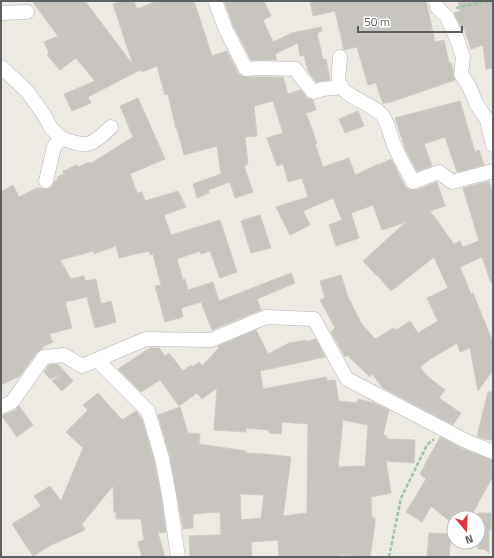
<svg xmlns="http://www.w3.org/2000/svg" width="494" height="558" font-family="'Titillium Web',sans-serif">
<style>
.building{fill:#c8c5c0;stroke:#d1cac2;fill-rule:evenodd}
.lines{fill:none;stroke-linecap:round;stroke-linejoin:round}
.minor-casing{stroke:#b1b4b8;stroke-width:15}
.path{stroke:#9cc7a1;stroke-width:2.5;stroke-dasharray:4 2;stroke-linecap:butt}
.minor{stroke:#fff;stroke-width:14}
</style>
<rect width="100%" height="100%" fill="#edeae3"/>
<!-- building -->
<path class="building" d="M 32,1 L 85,1 L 133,65 L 113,4 L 123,1 L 134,1 L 137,9 L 157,1 L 194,1 L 212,56 L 227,51 L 238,73 L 241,76 L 247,77 L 283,77 L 288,94 L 301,90 L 307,98 L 313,100 L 316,110 L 306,113 L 317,143 L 315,144 L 323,167 L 349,158 L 355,175 L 379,164 L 379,165 L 391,159 L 405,186 L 408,189 L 416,190 L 437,182 L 445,206 L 430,211 L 454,244 L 460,241 L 463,247 L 479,241 L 463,188 L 489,181 L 493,195 L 493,283 L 491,283 L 482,257 L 460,267 L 471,294 L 473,293 L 493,343 L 493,370 L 478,391 L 470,348 L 460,352 L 457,343 L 429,360 L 420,367 L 427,376 L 445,390 L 439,398 L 461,413 L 453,425 L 383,388 L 372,374 L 370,377 L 347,355 L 345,357 L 331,332 L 335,328 L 320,300 L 325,298 L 320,281 L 341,275 L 348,297 L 361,323 L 375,339 L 394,328 L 396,330 L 410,321 L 418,333 L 438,321 L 427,298 L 448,288 L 434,257 L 391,291 L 377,275 L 376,275 L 363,261 L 406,222 L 382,230 L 373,205 L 351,213 L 359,238 L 336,246 L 329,225 L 342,220 L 333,198 L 303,211 L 310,225 L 290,235 L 276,207 L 308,197 L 302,178 L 288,182 L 283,164 L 277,166 L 267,138 L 283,133 L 273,101 L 254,106 L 257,136 L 245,137 L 248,164 L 244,166 L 253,192 L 235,198 L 230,182 L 208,190 L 209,193 L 197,198 L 193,184 L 221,174 L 217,146 L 184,155 L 177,129 L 176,129 L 168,94 L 165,95 L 157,66 L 142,72 L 140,70 L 88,97 L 91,103 L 72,111 L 64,94 L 95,81 L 76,58 L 60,70 L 47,55 L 49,53 L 44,42 L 58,36 Z
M 224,1 L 264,1 L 271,16 L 263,20 L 273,42 L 292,33 L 321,27 L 322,31 L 317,33 L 323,60 L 326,59 L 330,80 L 316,82 L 308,71 L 304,55 L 300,56 L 298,43 L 275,54 L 277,60 L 251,60 L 234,27 Z
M 310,1 L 426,1 L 435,42 L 444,40 L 449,63 L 451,63 L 453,69 L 453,74 L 455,80 L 388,103 L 388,102 L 383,104 L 376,83 L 368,85 L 357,47 L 344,50 L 335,11 L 313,16 Z
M 458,1 L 493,1 L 493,68 L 486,69 L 483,45 L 471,49 L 464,28 L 462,29 L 454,13 L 460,11 Z
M 138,98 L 165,159 L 130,174 L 137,193 L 142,192 L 145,201 L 178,191 L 186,207 L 164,215 L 171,235 L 220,220 L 237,272 L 220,278 L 210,251 L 201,254 L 200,251 L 177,259 L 183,280 L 185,279 L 188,290 L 213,282 L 219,301 L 291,273 L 295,283 L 257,299 L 261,310 L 212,330 L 201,302 L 181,308 L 183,317 L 165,322 L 155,286 L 161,285 L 153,254 L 150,255 L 149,251 L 119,258 L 116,246 L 94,254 L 94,251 L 60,260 L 71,279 L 84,276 L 85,281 L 96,279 L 101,304 L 111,301 L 116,322 L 95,328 L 87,297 L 65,302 L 72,328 L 49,334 L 53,342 L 42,347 L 43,349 L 37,352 L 20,376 L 1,385 L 1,192 L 13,185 L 19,197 L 37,188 L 49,189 L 52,187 L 55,181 L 58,179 L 57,177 L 64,174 L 63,171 L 77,165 L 78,167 L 90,162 L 90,164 L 133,137 L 120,106 Z
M 460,101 L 475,152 L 479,150 L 484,165 L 457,172 L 445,137 L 424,144 L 432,166 L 417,171 L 406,151 L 395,118 Z
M 358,111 L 364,126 L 345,133 L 339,119 Z
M 260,215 L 271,248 L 251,253 L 241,221 Z
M 256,330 L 268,354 L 289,343 L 306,340 L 306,342 L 316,339 L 325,357 L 260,371 L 263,389 L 326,377 L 327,381 L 335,380 L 339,401 L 357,403 L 358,399 L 374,403 L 389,410 L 383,435 L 387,436 L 387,439 L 415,440 L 414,463 L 386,461 L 391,493 L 371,497 L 372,518 L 375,518 L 375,524 L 370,557 L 340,555 L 340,557 L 279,557 L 278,540 L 251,542 L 252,557 L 190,557 L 189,536 L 221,535 L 220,512 L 193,514 L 193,528 L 183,529 L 170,456 L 158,415 L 180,407 L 188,433 L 200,434 L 199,444 L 246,451 L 246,453 L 265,454 L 291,457 L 283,516 L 307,513 L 308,424 L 282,422 L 281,434 L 269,433 L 269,430 L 246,428 L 246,432 L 214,430 L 217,388 L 202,399 L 197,393 L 179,406 L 160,380 L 141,392 L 118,369 L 150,348 L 159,348 L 165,356 L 169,353 L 183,371 L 191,365 L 192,367 L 199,362 L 202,366 L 219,348 L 218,346 ZM 343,420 L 368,425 L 365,466 L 338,467 ZM 240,494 L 264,495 L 261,518 L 241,520 Z
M 58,364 L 73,381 L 62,391 L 52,381 L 61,375 L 50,379 L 44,372 L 49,365 Z
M 488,392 L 493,392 L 493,440 L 484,439 L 477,436 Z
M 98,393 L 122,420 L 136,411 L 142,420 L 154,460 L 161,496 L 166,532 L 158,533 L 165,557 L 142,557 L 138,542 L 144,540 L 141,519 L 116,519 L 116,512 L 114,512 L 113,486 L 82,524 L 85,530 L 51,545 L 33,556 L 12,524 L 41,506 L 34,496 L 50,486 L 61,501 L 83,448 L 66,432 L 88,410 L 83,405 Z
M 19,406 L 33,425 L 17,437 L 2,416 L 16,410 Z
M 440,437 L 465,450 L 493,460 L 493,476 L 470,518 L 452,518 L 452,523 L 431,506 L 422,522 L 406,512 L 426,479 L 420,474 Z
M 478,513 L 491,513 L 491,530 L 489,530 L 489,553 L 484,549 L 478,549 Z
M 429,533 L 451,534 L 449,557 L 427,557 Z"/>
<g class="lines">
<defs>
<path id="minor" d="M 215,1 L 226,30 L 246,69 L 261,68 L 295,69 L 313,92 L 323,89 L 342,87
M 436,1 L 437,7 L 447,17 L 457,39 L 463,57 L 461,74 L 469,86 L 477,105 L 487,120 L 493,145
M 1,13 L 27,12
M 340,57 C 340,64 337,75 339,82 C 344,98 371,102 382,115 C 389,124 390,137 395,147 C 400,159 407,170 413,182 L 439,172 L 452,182 L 493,171
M 1,67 L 27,91 L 44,115 L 51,128 L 61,138 L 54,147 L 46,181
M 61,138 C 88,148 90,147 111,127
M 97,360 L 148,411 L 162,458 L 169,495 L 178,557
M 1,407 L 12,402 L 44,357 L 64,355 L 82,366 L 146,339 L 211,340 L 266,317 L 314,319 L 347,379 L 468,442 L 493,452"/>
</defs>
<!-- minor casing -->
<use href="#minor" class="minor-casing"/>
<!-- path -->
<path class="path" d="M 456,8 L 487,1 L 489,4 L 493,4
M 389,557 L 401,498 L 427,445 L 434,439"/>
<!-- minor -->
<use href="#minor" class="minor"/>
</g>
<!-- border -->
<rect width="494" height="558" fill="none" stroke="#5b6063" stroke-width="4"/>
<!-- north arrow -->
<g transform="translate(466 530) rotate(161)"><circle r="19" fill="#ffffff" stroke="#bdbfc1"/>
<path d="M0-3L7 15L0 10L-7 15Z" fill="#df3741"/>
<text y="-6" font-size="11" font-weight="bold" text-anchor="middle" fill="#5b6063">N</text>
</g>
<!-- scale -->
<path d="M358 26v6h104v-6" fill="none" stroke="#5b6063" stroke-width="2"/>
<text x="364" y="26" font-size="12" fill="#5b6063" stroke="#ffffff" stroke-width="3" paint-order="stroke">50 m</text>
</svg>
